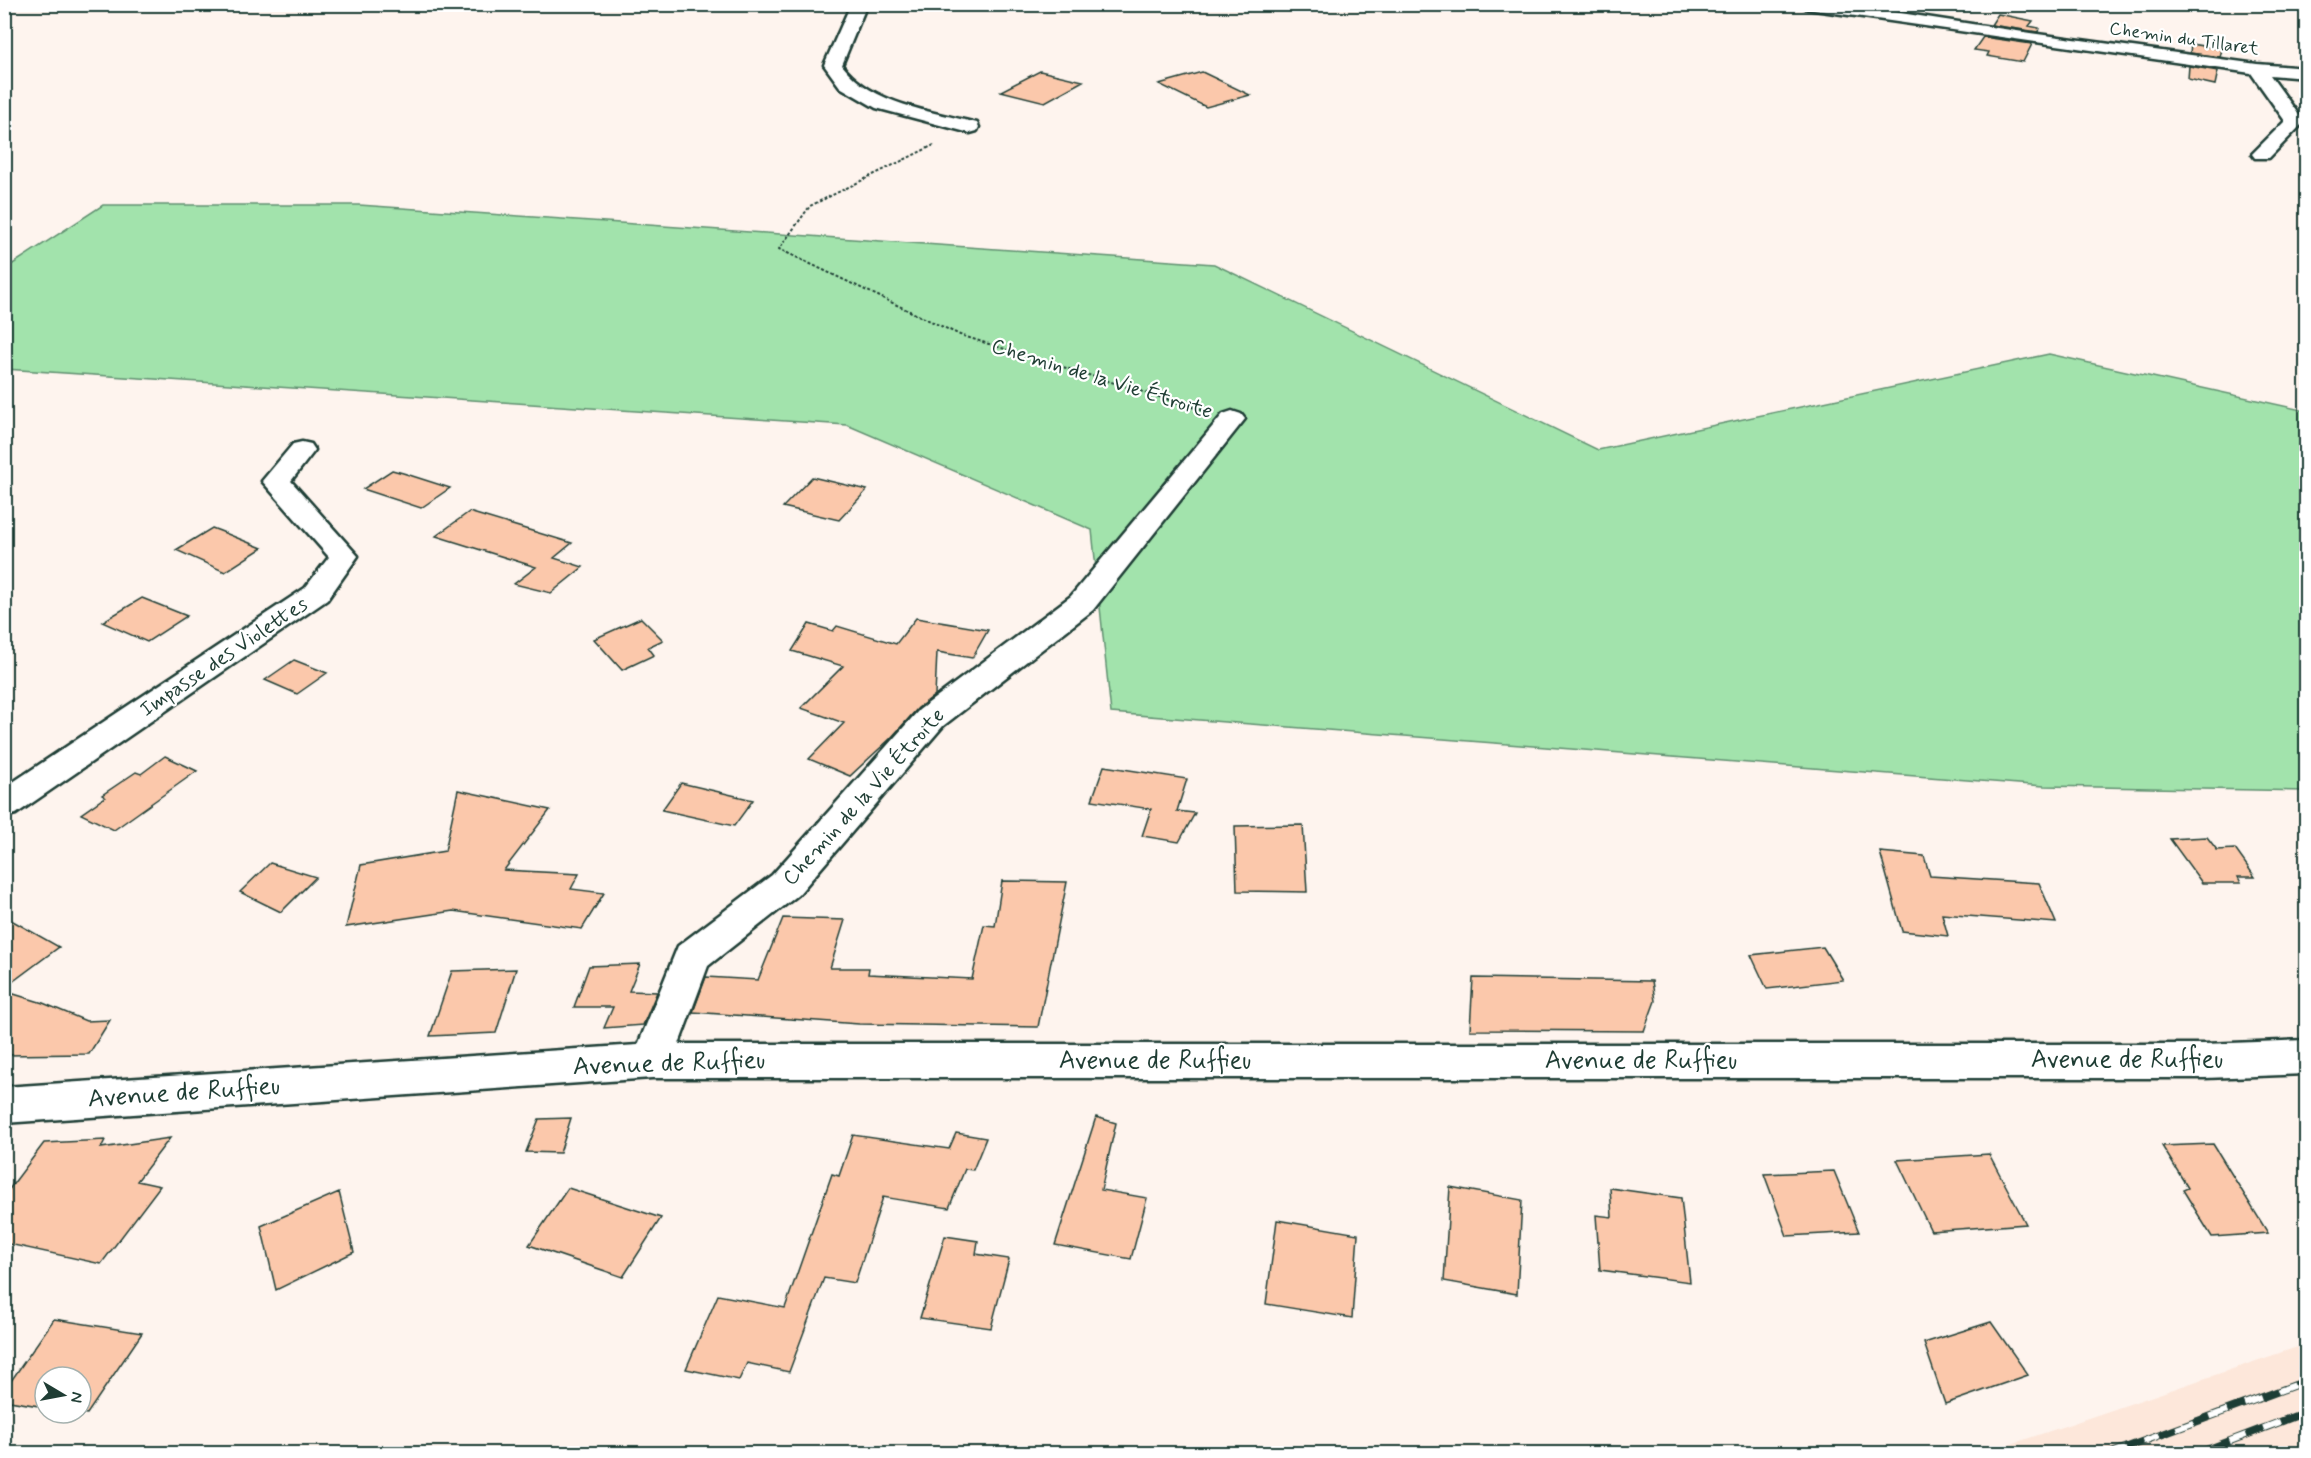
<svg xmlns="http://www.w3.org/2000/svg" width="2311" height="1458" font-family="Mynerve,sans-serif">
<style>
.built{fill:#fde7da}
.green{fill:#a2e3ac;stroke:#609070;stroke-width:1.5}
.building{fill:#fbc8ab;stroke:#1f3d34;stroke-width:1.5}
.lines{fill:none;stroke-linecap:round;stroke-linejoin:round}
.minor-casing{stroke:#1f3d34;stroke-width:5}
.path-far1{stroke:#1f3d34;stroke-width:2;stroke-dasharray:3 2;stroke-linecap:butt}
.path{stroke:#1f3d34;stroke-width:3;stroke-dasharray:5 4;stroke-linecap:butt}
.minor{fill:#fff;fill-rule:evenodd}
.rail-casing{stroke:#1f3d34;stroke-width:8}
.rail{stroke:#fff;stroke-width:6;stroke-dasharray:18;stroke-linecap:butt}
.labels{text-anchor:middle;dominant-baseline:central;stroke-width:4.5;stroke-linejoin:round;paint-order:stroke}
.far-street-label{font-size:18px;fill:#1f3d34;stroke:#fff}
.street-label{font-size:21px;fill:#1f3d34;stroke:#fff}
.near-street-label{font-size:26px;fill:#1f3d34;stroke:#fff}
</style>
<rect width="100%" height="100%" fill="#fef4ee"/>
<filter id="ink" filterUnits="userSpaceOnUse"><feTurbulence type="fractalNoise" baseFrequency=".0167" numOctaves="2"/><feDisplacementMap in="SourceGraphic" scale="12" xChannelSelector="R" yChannelSelector="G"/><feConvolveMatrix kernelMatrix="1 2 1 2 8 2 1 2 1" color-interpolation-filters="sRGB"/></filter>
<g filter="url(#ink)">
<!-- built -->
<path class="built" d="M 2306,1344 L 2306,1453 L 1985,1453 Z"/>
<!-- green -->
<path class="green" d="M 103,205 L 359,205 L 1214,264 L 1598,450 L 2049,354 L 2306,411 L 2306,791 L 2044,786 L 1111,713 L 1092,530 L 847,425 L 5,369 L 5,269 Z"/>
<!-- building -->
<path class="building" d="M 1998,14 L 2033,21 L 2029,26 L 2039,28 L 2038,32 L 1991,25 Z
M 1983,37 L 2032,44 L 2023,62 L 1987,56 L 1989,52 L 1974,50 Z
M 2191,44 L 2222,49 L 2220,57 L 2190,53 Z
M 2189,66 L 2218,71 L 2215,85 L 2188,79 Z
M 1040,71 L 1083,81 L 1045,102 L 1001,91 Z
M 1202,72 L 1250,95 L 1206,107 L 1159,84 Z
M 392,470 L 403,473 L 450,488 L 421,508 L 363,489 Z
M 812,477 L 867,490 L 839,520 L 783,507 Z
M 469,512 L 572,543 L 554,558 L 583,567 L 551,593 L 514,584 L 536,567 L 436,536 Z
M 212,528 L 220,531 L 262,548 L 225,572 L 176,550 Z
M 142,598 L 187,616 L 147,642 L 102,622 Z
M 641,618 L 663,640 L 648,647 L 654,655 L 622,670 L 594,639 Z
M 916,618 L 988,630 L 972,658 L 937,652 L 935,695 L 918,708 L 891,738 L 850,776 L 809,759 L 844,723 L 801,708 L 843,666 L 792,651 L 809,624 L 833,631 L 837,626 L 896,644 Z
M 294,660 L 327,673 L 297,694 L 265,680 Z
M 165,756 L 197,771 L 114,830 L 81,814 L 105,797 L 102,795 L 136,772 L 141,774 Z
M 1104,766 L 1187,779 L 1177,811 L 1195,813 L 1179,842 L 1142,836 L 1151,809 L 1092,800 Z
M 681,783 L 753,800 L 734,826 L 662,810 Z
M 458,790 L 550,810 L 504,870 L 579,874 L 571,889 L 604,893 L 582,929 L 453,911 L 346,927 L 361,865 L 445,851 Z
M 1303,825 L 1307,892 L 1237,891 L 1235,826 Z
M 2207,837 L 2217,850 L 2235,849 L 2255,877 L 2238,877 L 2241,883 L 2202,883 L 2170,839 Z
M 1880,852 L 1924,856 L 1930,876 L 2039,883 L 2056,923 L 1942,914 L 1948,936 L 1902,931 Z
M 270,863 L 316,877 L 281,912 L 240,892 Z
M 1002,881 L 1067,882 L 1038,1027 L 859,1024 L 693,1012 L 706,977 L 758,980 L 783,918 L 845,920 L 830,968 L 869,968 L 868,974 L 972,979 L 984,925 L 995,926 Z
M 4,916 L 59,947 L 4,988 Z
M 1823,947 L 1843,980 L 1767,989 L 1751,955 Z
M 640,964 L 629,991 L 657,992 L 643,1025 L 604,1028 L 613,1007 L 574,1007 L 589,966 Z
M 516,969 L 496,1033 L 430,1036 L 452,971 Z
M 1473,978 L 1652,981 L 1655,1001 L 1644,1031 L 1470,1030 Z
M 4,991 L 43,1003 L 86,1021 L 110,1020 L 89,1054 L 4,1055 Z
M 1096,1117 L 1116,1123 L 1101,1190 L 1147,1198 L 1131,1259 L 1055,1245 Z
M 571,1118 L 560,1153 L 526,1152 L 539,1119 Z
M 956,1133 L 986,1138 L 973,1170 L 965,1169 L 949,1208 L 883,1197 L 855,1283 L 824,1278 L 789,1372 L 747,1363 L 739,1380 L 686,1369 L 718,1295 L 785,1308 L 832,1174 L 839,1176 L 853,1135 L 949,1149 Z
M 170,1138 L 137,1181 L 160,1186 L 101,1264 L 4,1243 L 4,1196 L 44,1143 L 105,1140 L 101,1148 Z
M 2213,1144 L 2268,1233 L 2212,1237 L 2183,1190 L 2188,1188 L 2162,1146 Z
M 1989,1154 L 2026,1224 L 1931,1231 L 1897,1160 Z
M 1834,1171 L 1859,1232 L 1787,1236 L 1764,1174 Z
M 1450,1187 L 1522,1200 L 1517,1294 L 1444,1281 Z
M 568,1188 L 661,1218 L 623,1277 L 529,1245 Z
M 1610,1188 L 1681,1198 L 1690,1282 L 1600,1270 L 1596,1215 L 1612,1217 Z
M 339,1192 L 354,1252 L 276,1290 L 261,1226 Z
M 1277,1220 L 1358,1234 L 1352,1318 L 1266,1304 Z
M 945,1236 L 978,1241 L 976,1254 L 1009,1259 L 991,1328 L 920,1318 Z
M 54,1319 L 142,1333 L 87,1414 L 81,1413 L 81,1377 L 45,1377 L 45,1407 L 4,1400 L 4,1391 Z
M 1991,1322 L 2028,1375 L 1945,1404 L 1924,1343 Z"/>
<g class="lines">
<defs>
<path id="minor" d="M 851,4 L 867,4 L 842,65 C 872,105 931,111 977,123 L 979,127 L 977,131 L 970,133 L 876,108 L 840,87 L 824,65 Z
M 1799,4 L 1842,4 L 2030,33 L 2257,64 L 2306,68 L 2306,78 L 2270,75 L 2304,122 L 2269,158 L 2255,158 L 2252,154 L 2285,121 L 2251,73 L 1807,9 Z
M 1232,411 L 1241,414 L 1245,419 L 1241,424 L 1093,610 L 943,726 L 798,895 L 708,966 L 679,1044 L 2205,1044 L 2306,1040 L 2306,1074 L 2205,1078 L 652,1078 L 4,1123 L 4,1087 L 638,1045 L 678,946 L 772,875 L 919,710 L 1071,596 L 1223,414 Z
M 302,442 L 311,444 L 315,450 L 291,481 L 358,556 L 327,600 L 16,814 L 4,817 L 4,788 L 305,588 L 329,557 L 262,481 L 293,444 Z"/>
</defs>
<!-- minor casing -->
<use href="#minor" class="minor-casing"/>
<!-- path-far1 -->
<path class="path-far1" d="M 934,145 L 810,206 L 779,249 L 960,335 L 1153,395"/>
<!-- path -->
<path class="path" d="M 1148,393 L 1203,410"/>
<!-- minor -->
<use href="#minor" class="minor"/>
<defs>
<path id="rail" d="M 2109,1454 L 2306,1381
M 2196,1454 L 2306,1412"/>
</defs>
<!-- rail casing -->
<use href="#rail" class="rail-casing"/>
<!-- rail -->
<use href="#rail" class="rail"/>
</g>
</g>
<g class="labels">
<!-- far-street labels -->
<g class="far-street-label">
<text transform="translate(2184 39) rotate(8)">Chemin du Tillaret</text>
</g>
<!-- street labels -->
<g class="street-label">
<text transform="translate(1102 379) rotate(17)">Chemin de la Vie Étroite</text>
<text transform="translate(224 657) rotate(-34)">Impasse des Violettes</text>
<text transform="translate(864 797) rotate(-48)">Chemin de la Vie Étroite</text>
</g>
<!-- near-street labels -->
<g class="near-street-label">
<text x="2127" y="1060">Avenue de Ruffieu</text>
<text x="1155" y="1061">Avenue de Ruffieu</text>
<text x="1641" y="1061">Avenue de Ruffieu</text>
<text transform="translate(669 1064) rotate(-2)">Avenue de Ruffieu</text>
<text transform="translate(184 1093) rotate(-4)">Avenue de Ruffieu</text>
</g>
</g>
<!-- margin -->
<rect width="2311" height="1458" fill="none" stroke="#fff" stroke-width="24"/>
<rect x="12" y="12" width="2287" height="1434" fill="none" stroke="#1f3d34" stroke-width="2" filter="url(#ink)"/>
<!-- north arrow -->
<g transform="translate(63 1395) rotate(100)"><circle r="28" fill="#ffffff" stroke="#a5b1ae" stroke-width="1.5"/>
<path d="M0-4.5L10 22L0 15L-10 22Z" fill="#1f3d34"/>
<text y="-9" font-size="16" font-weight="bold" text-anchor="middle" fill="#1f3d34">N</text>
</g>
</svg>
